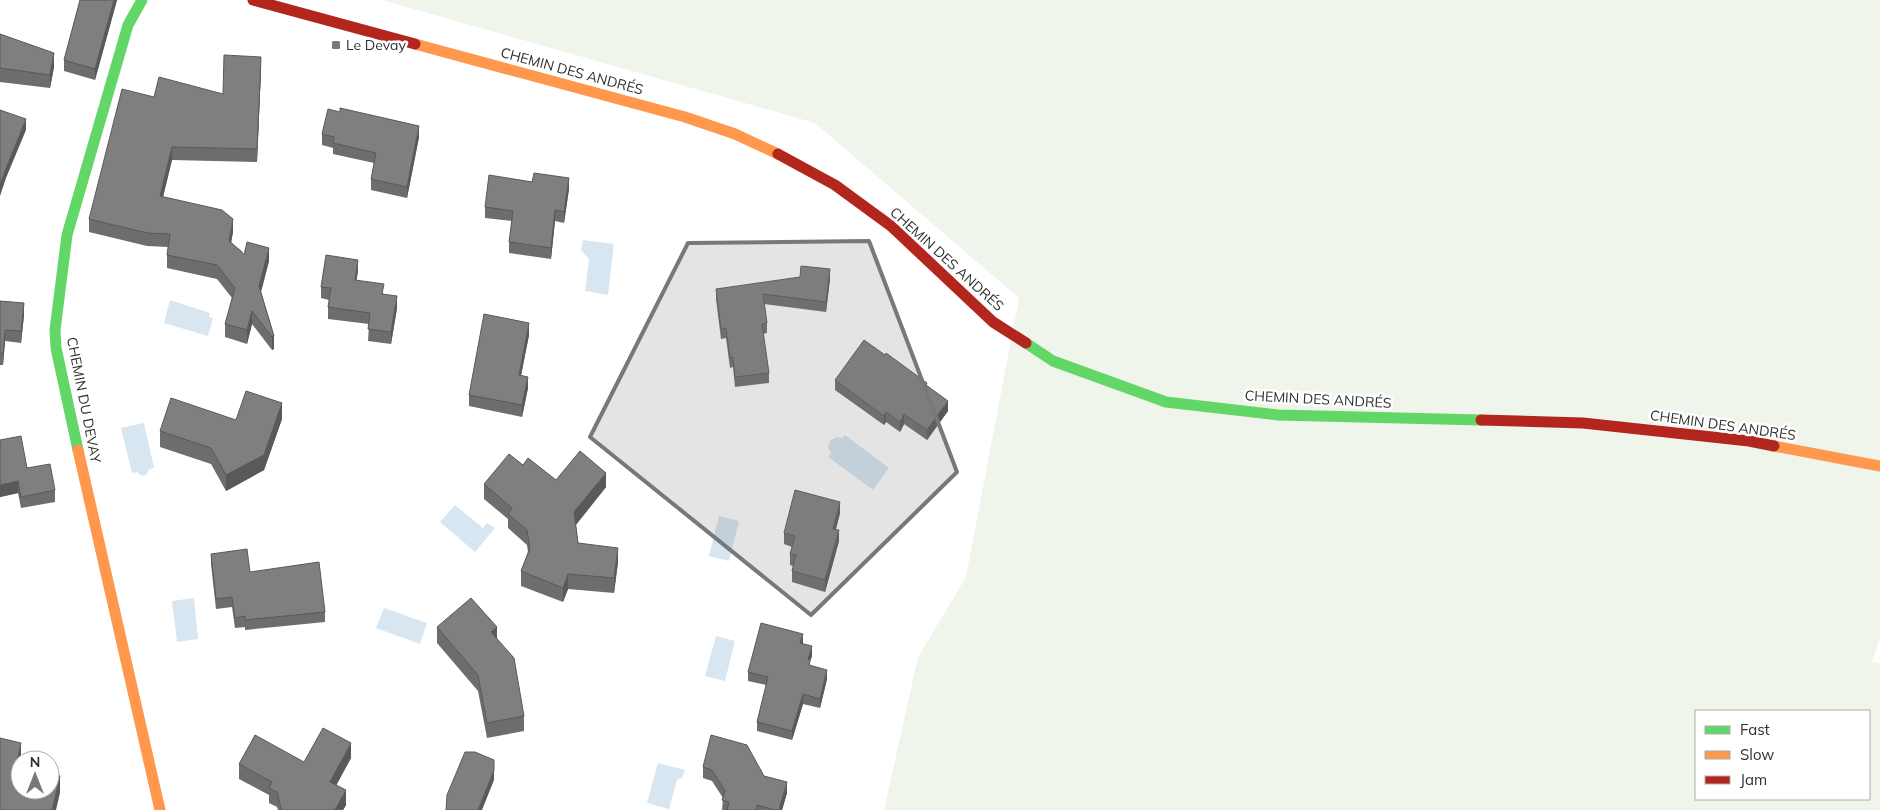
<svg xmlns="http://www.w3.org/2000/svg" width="1880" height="810" font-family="Mulish,sans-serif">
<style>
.green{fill:#f0f5ec;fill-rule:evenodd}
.water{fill:#d8e6f2}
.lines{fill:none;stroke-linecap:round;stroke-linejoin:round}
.fast{stroke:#63d668;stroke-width:11}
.slow{stroke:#ff974d;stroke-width:11}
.jam{stroke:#b3261e;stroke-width:11}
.wall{fill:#6d6d6d}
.shaded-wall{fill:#595959}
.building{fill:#7f7f7f;stroke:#595959}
.marked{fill:#787878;fill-opacity:0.2;stroke:#787878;stroke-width:4;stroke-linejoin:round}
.poi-dot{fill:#787878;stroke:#fff;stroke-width:2}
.labels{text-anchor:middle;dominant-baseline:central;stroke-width:5;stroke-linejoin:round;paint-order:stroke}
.poi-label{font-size:14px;fill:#2f2f2f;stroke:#fff;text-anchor:start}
.street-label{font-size:14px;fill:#2f2f2f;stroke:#fff}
</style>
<rect width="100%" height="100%" fill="#fff"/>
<!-- green -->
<path class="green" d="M 382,0 L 1880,0 L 1880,637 L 1872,662 L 1880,663 L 1880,810 L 884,810 L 918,657 L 966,577 L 1019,298 L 815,123 ZM 1696,711 L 1869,711 L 1869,799 L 1696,799 Z"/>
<!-- water -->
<path class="water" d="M 583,240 L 614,244 L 608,295 L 585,291 L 589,259 L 581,250 Z
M 170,300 L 210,313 L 209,317 L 213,318 L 208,336 L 164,323 Z
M 144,423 L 154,468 L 149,469 L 147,474 L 142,476 L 137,472 L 132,473 L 121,428 Z
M 845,435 L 889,468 L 873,490 L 828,457 L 831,453 L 828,448 L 830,441 L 837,437 L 842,438 Z
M 455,505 L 483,528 L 487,523 L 495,528 L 475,552 L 440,522 Z
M 719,516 L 739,521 L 729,561 L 709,556 Z
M 194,598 L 198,639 L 177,642 L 172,601 Z
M 384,608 L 427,623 L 420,644 L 376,628 Z
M 716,636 L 735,641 L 725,681 L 705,676 Z
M 658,763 L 685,770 L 682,778 L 677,780 L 669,809 L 647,803 Z"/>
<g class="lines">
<!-- fast -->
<path class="fast" d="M 1026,343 L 1053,361 L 1166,402 L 1278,415 L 1481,420
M 78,450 L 56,348 L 55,330 L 67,235 L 128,25 L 142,0"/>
<!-- slow -->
<path class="slow" d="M 415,44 L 685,117 L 735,134 L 778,154
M 1774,446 L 1880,466
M 78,450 L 160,810"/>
<!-- jam -->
<path class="jam" d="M 253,0 L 415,44
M 778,154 L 835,185 L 891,226 L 993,322 L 1026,343
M 1481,420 L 1583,423 L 1749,441 L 1774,446"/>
</g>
<!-- wall -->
<path class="wall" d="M 80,0 L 117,0 L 95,80 L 64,71 L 64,60 Z
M 0,34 L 54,67 L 50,88 L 0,82 Z
M 261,70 L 257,162 L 172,160 L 163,197 L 233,232 L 231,242 L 244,255 L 269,261 L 261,292 L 274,336 L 274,349 L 272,350 L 252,324 L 247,344 L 225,337 L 225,324 L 232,298 L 217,279 L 167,268 L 167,255 L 168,247 L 147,246 L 89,232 L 89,219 L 154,97 L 223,94 Z
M 322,134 L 419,137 L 407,198 L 371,190 L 371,179 L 374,163 L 333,154 L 333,148 L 322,145 Z
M 569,189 L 564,223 L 555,221 L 551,259 L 509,253 L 509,242 L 512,221 L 485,218 L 485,207 Z
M 358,271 L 356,280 L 384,294 L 397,308 L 391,344 L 368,341 L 369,324 L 328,319 L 328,307 L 329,300 L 321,298 L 321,287 Z
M 830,279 L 826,312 L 764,304 L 767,323 L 767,333 L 763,334 L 769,373 L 769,383 L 735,387 L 733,367 L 730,368 L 726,338 L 721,339 L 716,299 L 716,289 Z
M 0,301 L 24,315 L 21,343 L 5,341 L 3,365 L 0,365 Z
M 529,335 L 521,375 L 528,388 L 522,417 L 469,406 L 469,395 Z
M 835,380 L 927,386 L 948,411 L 927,440 L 904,424 L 900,432 L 886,422 L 884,425 L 835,390 Z
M 282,419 L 264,470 L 226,491 L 211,464 L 160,447 L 160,431 L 236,420 Z
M 0,440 L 27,468 L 55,490 L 55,502 L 21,508 L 18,493 L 0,497 Z
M 523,465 L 556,480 L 606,487 L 576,525 L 578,543 L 618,562 L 614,593 L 568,589 L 563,602 L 521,586 L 521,571 L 528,552 L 527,545 L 508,528 L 508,519 L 484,499 L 484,484 Z
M 840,513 L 836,529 L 839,541 L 825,592 L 792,582 L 792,571 L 793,566 L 790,565 L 790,554 L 792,547 L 784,544 L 784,533 Z
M 211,554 L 250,572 L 325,612 L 325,622 L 245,630 L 245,627 L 235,628 L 232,607 L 216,609 L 211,564 Z
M 437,627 L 497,638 L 524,716 L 524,731 L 487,738 L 478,691 L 437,643 Z
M 803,644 L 812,656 L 810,660 L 810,666 L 827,679 L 820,708 L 803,704 L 792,740 L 757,731 L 757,722 L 766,685 L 748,681 L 748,672 Z
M 351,758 L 336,785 L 346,805 L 343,810 L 278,810 L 277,807 L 269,803 L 269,795 L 239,779 L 239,764 L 304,762 Z
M 703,767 L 764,776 L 787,793 L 782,810 L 722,810 L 723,798 L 712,781 L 703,778 Z"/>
<!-- shaded-wall -->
<path class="shaded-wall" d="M 114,0 L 117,0 L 95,80 L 95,69 Z
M 54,53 L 54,67 L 50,88 L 50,75 Z
M 261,57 L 261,70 L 257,162 L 257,149 Z
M 26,119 L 26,130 L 6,178 L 0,196 L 0,185 L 6,168 Z
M 419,126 L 419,137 L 407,198 L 407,187 Z
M 172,147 L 172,160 L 160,209 L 160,196 Z
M 569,178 L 569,189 L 564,223 L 564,212 Z
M 555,210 L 555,221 L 551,259 L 551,248 Z
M 233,219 L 233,232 L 229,254 L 229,241 Z
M 269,248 L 269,261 L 259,299 L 259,286 Z
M 358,260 L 358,271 L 355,291 L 355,280 Z
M 830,269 L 830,279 L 826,312 L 826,302 Z
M 397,296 L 397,308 L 391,344 L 391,332 Z
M 24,303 L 24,315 L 21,343 L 21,331 Z
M 252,311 L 252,324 L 247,344 L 247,330 Z
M 529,323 L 529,335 L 519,386 L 519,375 Z
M 5,330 L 5,341 L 3,365 L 3,354 Z
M 274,336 L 274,349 L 272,350 L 272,337 Z
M 528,377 L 528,388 L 522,417 L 522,405 Z
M 948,401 L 948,411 L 927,440 L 927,430 Z
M 282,403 L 282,419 L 264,470 L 226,491 L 226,475 Z
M 886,412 L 886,422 L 884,425 L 884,416 Z
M 904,414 L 904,424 L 900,432 L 900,422 Z
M 606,473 L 606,487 L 574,527 L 574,512 Z
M 18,481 L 18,493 L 0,497 L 0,485 Z
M 840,502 L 840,513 L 833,540 L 833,529 Z
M 839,530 L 839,541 L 825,592 L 825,580 Z
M 618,548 L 618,562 L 614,593 L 614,578 Z
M 568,574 L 568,589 L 563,602 L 563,588 Z
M 497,627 L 497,642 L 491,632 Z
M 803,634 L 803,643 L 800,652 L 800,643 Z
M 812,646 L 812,656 L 808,668 L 808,659 Z
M 827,670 L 827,679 L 820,708 L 820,699 Z
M 803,694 L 803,704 L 792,740 L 792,731 Z
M 21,743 L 21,760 L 20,760 L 20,765 L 16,782 L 16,766 Z
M 351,743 L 351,758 L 330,797 L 330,782 Z
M 494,770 L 494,780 L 482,810 L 478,810 Z
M 60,776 L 60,793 L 56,810 L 52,810 Z
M 787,782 L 787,793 L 782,810 L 779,810 Z
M 346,790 L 346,805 L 343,810 L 335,810 Z"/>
<!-- building -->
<path class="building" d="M 80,0 L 114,0 L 95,69 L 64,60 Z
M 0,34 L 54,53 L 50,75 L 0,68 Z
M 224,55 L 261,57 L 257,149 L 172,147 L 160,196 L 222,210 L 233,219 L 229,241 L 241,251 L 244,255 L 247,242 L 269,248 L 259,286 L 274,336 L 272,337 L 252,311 L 247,330 L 225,324 L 235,288 L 217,265 L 167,255 L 170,234 L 147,233 L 89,219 L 122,89 L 154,97 L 159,77 L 223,94 Z
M 340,108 L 419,126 L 407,187 L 371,179 L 376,153 L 333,143 L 334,137 L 322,134 L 328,109 L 340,112 Z
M 0,110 L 26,119 L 6,168 L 0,185 Z
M 534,173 L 569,178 L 564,212 L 555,210 L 551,248 L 509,242 L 513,211 L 485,207 L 489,175 L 532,182 Z
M 326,255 L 358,260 L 355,280 L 384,284 L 382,294 L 397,296 L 391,332 L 368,329 L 370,313 L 328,307 L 331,288 L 321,287 Z
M 801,266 L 830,269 L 826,302 L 763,294 L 767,323 L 762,324 L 769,373 L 735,377 L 733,357 L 730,358 L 726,328 L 721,329 L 716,289 L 800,277 Z
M 0,301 L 24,303 L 21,331 L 5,330 L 3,354 L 0,353 Z
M 484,314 L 529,323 L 519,375 L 528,377 L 522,405 L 469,395 Z
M 864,340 L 885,355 L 886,353 L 927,383 L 926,385 L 948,401 L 927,430 L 904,414 L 900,422 L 886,412 L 884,416 L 835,380 Z
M 246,391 L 282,403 L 264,455 L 226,475 L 211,448 L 160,431 L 171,398 L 236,420 Z
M 21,436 L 27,468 L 50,464 L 55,490 L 21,497 L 18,481 L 0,485 L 0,440 Z
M 580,451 L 606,473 L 574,512 L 578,543 L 618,548 L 614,578 L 568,574 L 563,588 L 521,571 L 530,548 L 527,530 L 508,514 L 512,508 L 484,484 L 509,454 L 523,465 L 528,458 L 556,480 Z
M 795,490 L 840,502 L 833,529 L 839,530 L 825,580 L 792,571 L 796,555 L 790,554 L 795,536 L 784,533 Z
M 247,549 L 250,572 L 319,562 L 325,612 L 245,620 L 245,616 L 235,618 L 232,597 L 216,599 L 211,554 Z
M 471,598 L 497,627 L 491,632 L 514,658 L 524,716 L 487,723 L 478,675 L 437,627 Z
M 761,623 L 803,634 L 800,643 L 812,646 L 808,659 L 810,660 L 809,665 L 827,670 L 820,699 L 803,694 L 792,731 L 757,722 L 768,677 L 748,672 Z
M 323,728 L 351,743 L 330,782 L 346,790 L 335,810 L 282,810 L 281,808 L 277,792 L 269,788 L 272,782 L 239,764 L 255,735 L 304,762 Z
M 711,735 L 747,745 L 764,776 L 787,782 L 779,810 L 775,810 L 757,805 L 756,810 L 727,810 L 729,802 L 722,800 L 725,791 L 712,770 L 703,767 Z
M 0,738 L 21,743 L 16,766 L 20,767 L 20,790 L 50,790 L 50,774 L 60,776 L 52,810 L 0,810 Z
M 465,752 L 475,752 L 494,760 L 494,770 L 478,810 L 446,810 L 447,795 Z"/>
<!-- marked area -->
<path class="marked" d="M 869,241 L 957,472 L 811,615 L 590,437 L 688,243 Z"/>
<!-- markers -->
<rect class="poi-dot" x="331" y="40" width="10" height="10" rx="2.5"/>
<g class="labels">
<!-- poi labels -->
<g class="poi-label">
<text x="346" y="45">Le Devay</text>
</g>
<!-- street labels -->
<g class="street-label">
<text transform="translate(572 71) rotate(15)">CHEMIN DES ANDRÉS</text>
<text transform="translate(947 259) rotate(42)">CHEMIN DES ANDRÉS</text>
<text transform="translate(1318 399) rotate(3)">CHEMIN DES ANDRÉS</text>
<text transform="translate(84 400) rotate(79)">CHEMIN DU DEVAY</text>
<text transform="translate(1723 425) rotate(8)">CHEMIN DES ANDRÉS</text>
</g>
</g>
<!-- legend -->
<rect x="1695" y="710" width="175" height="90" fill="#ffffff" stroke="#acacac"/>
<rect x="1705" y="726" width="25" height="8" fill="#63d668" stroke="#acacac"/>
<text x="1740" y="735" font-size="15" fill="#2f2f2f">Fast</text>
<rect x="1705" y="751" width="25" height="8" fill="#ff974d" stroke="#acacac"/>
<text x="1740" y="760" font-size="15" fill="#2f2f2f">Slow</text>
<rect x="1705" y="776" width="25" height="8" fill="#b3261e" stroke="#acacac"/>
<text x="1740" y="785" font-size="15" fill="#2f2f2f">Jam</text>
<!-- north arrow -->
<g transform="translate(35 775)"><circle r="24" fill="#ffffff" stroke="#acacac"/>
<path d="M0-4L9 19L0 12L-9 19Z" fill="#787878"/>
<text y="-8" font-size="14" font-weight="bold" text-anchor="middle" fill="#2f2f2f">N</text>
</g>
</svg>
